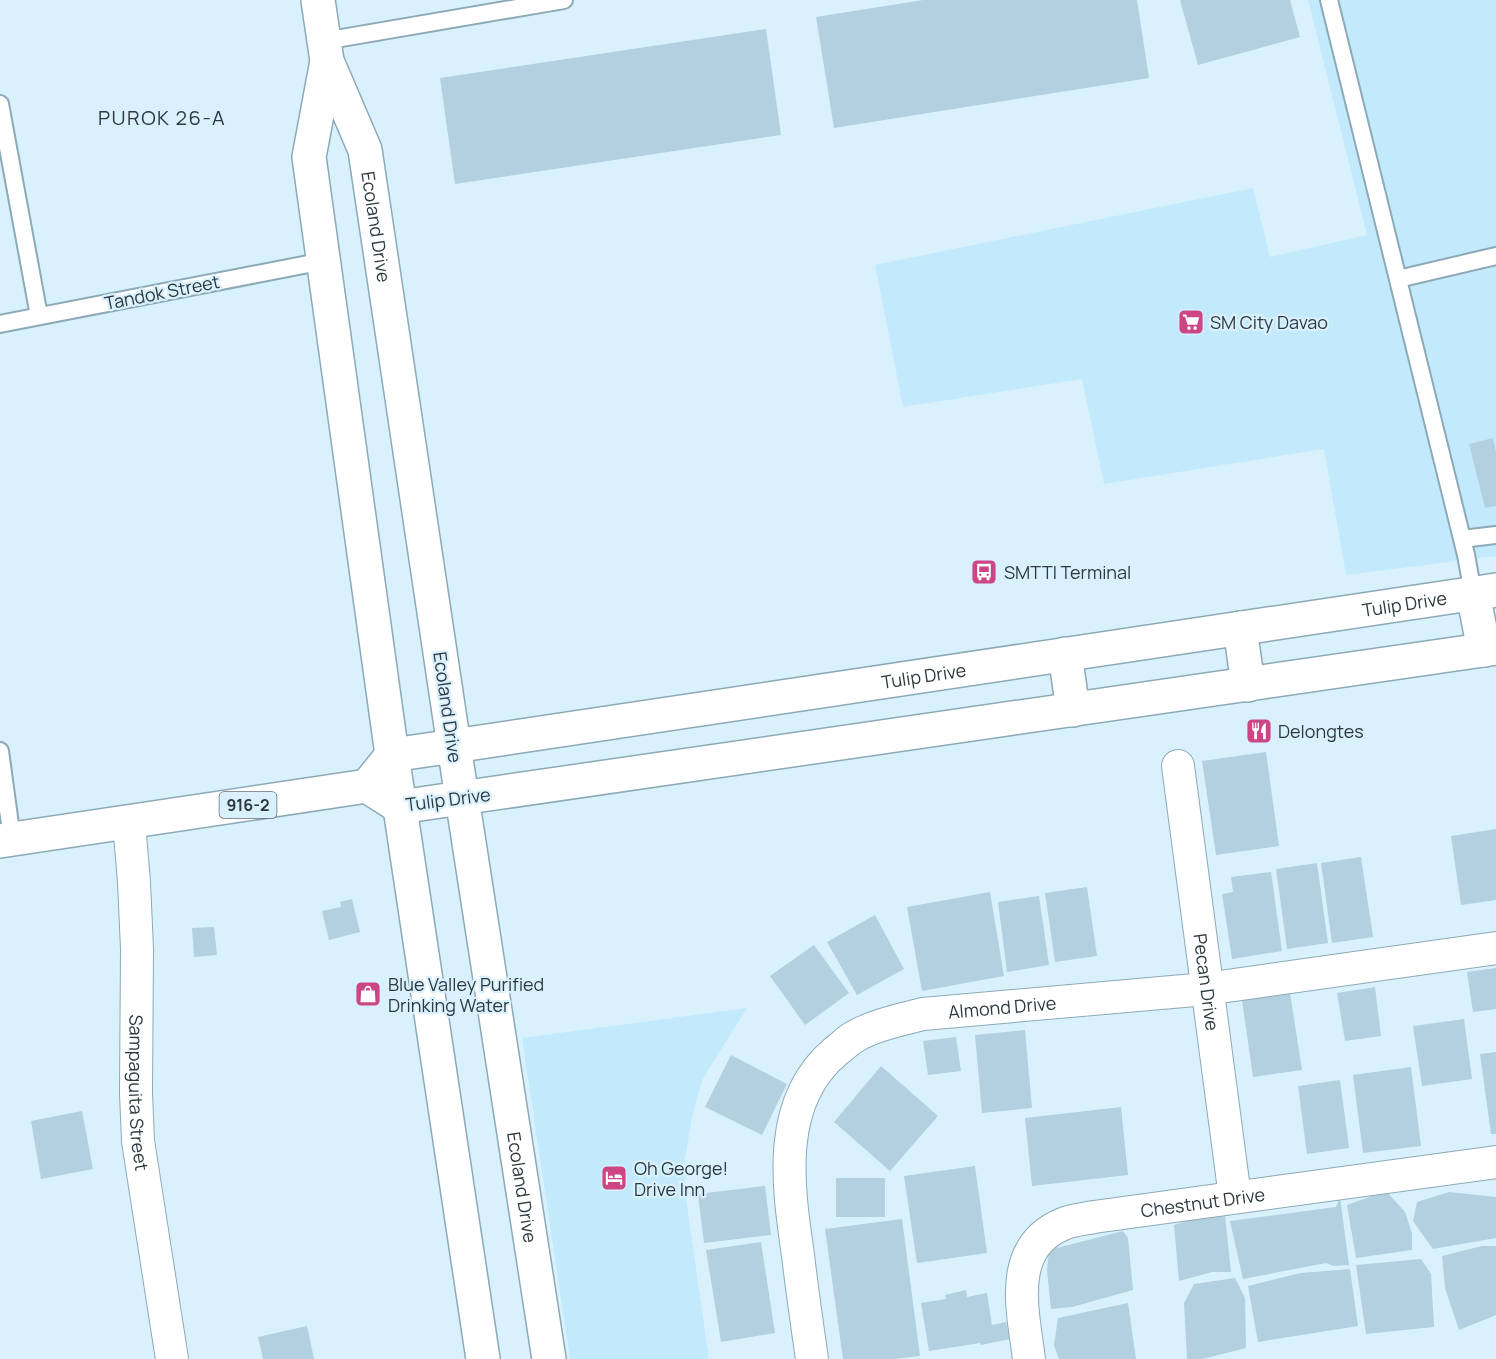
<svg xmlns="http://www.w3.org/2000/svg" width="1496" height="1359" font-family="Manrope,sans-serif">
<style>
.built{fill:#c3eafc}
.building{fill:#b2d0df}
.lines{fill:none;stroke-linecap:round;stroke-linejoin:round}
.lane-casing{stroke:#8ca9b7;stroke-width:20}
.street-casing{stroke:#8ca9b7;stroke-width:34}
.secondary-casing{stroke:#8ca9b7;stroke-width:36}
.primary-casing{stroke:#8ca9b7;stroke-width:36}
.lane{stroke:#fff;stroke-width:16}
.street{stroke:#fff;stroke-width:32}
.secondary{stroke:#fff;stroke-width:33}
.primary{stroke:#fff;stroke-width:33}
.labels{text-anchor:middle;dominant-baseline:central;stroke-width:4.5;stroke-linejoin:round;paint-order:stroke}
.shield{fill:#d9f1fd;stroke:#617078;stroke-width:1.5}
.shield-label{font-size:16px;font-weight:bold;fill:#2d393f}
.street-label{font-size:18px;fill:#2d393f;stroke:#d9f1fd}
.poi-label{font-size:18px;fill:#2d393f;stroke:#d9f1fd;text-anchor:start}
.neighbourhood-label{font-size:20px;letter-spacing:1.5px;fill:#2d393f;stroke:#d9f1fd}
</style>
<rect width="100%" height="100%" fill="#d9f1fd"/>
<!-- built -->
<path class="built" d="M 1308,0 L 1496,0 L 1496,556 L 1346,575 L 1324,449 L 1104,484 L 1082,379 L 903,407 L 875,265 L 1253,188 L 1270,257 L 1367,235 Z
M 747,1008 L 702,1080 L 692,1117 L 685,1159 L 686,1198 L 709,1359 L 570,1359 L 522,1038 Z"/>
<!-- building -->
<path class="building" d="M 923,0 L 1137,0 L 1149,78 L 834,128 L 816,17 Z
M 1180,0 L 1290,0 L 1300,37 L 1198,65 Z
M 766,29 L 781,135 L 455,184 L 440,78 Z
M 1493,438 L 1496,452 L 1496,506 L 1485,508 L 1469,444 Z
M 1266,752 L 1279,846 L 1216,855 L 1202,761 Z
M 1496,829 L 1496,900 L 1461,905 L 1451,836 Z
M 1361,857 L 1373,937 L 1332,943 L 1321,863 Z
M 1317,863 L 1328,943 L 1287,949 L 1276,869 Z
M 1271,872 L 1282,951 L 1232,959 L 1222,894 L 1233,892 L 1231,877 Z
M 1087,887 L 1097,956 L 1055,962 L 1045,893 Z
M 990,892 L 1004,976 L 922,991 L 907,907 Z
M 1039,896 L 1049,965 L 1007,972 L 998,902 Z
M 352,899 L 360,932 L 329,940 L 322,911 L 341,907 L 340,902 Z
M 875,915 L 904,969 L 857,995 L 827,942 Z
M 214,927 L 217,955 L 194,957 L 192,928 Z
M 814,945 L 849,993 L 805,1025 L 770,976 Z
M 1496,968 L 1496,1009 L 1473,1012 L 1467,972 Z
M 1375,987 L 1381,1036 L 1345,1041 L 1337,993 Z
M 1290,993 L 1302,1070 L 1253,1077 L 1242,1000 Z
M 1464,1019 L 1472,1079 L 1422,1086 L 1413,1026 Z
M 1025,1030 L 1032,1108 L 982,1113 L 975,1035 Z
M 956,1037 L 961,1071 L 928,1075 L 923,1041 Z
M 1496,1052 L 1496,1134 L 1491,1134 L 1480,1054 Z
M 731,1055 L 787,1084 L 762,1135 L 705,1107 Z
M 881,1066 L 938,1116 L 890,1171 L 834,1122 Z
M 1411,1067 L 1421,1146 L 1363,1153 L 1353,1075 Z
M 1340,1080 L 1349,1148 L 1307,1154 L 1298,1086 Z
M 1121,1107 L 1128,1175 L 1032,1186 L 1025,1118 Z
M 82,1111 L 93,1169 L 41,1179 L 31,1121 Z
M 975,1166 L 987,1253 L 917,1263 L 904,1176 Z
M 836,1178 L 885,1178 L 885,1217 L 836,1217 Z
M 765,1186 L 771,1235 L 704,1243 L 698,1194 Z
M 1386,1191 L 1405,1212 L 1412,1233 L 1412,1250 L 1356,1258 L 1347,1205 Z
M 1449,1192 L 1496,1197 L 1496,1238 L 1433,1249 L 1413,1221 L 1417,1202 Z
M 1340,1197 L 1349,1265 L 1334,1266 L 1326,1263 L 1243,1279 L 1230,1221 L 1336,1207 Z
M 1205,1215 L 1225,1216 L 1231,1272 L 1212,1272 L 1179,1281 L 1174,1225 Z
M 902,1219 L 920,1356 L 895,1359 L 843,1359 L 825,1229 Z
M 1123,1231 L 1128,1238 L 1133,1290 L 1072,1307 L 1051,1309 L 1047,1270 L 1049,1250 Z
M 761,1242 L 775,1333 L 721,1342 L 706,1250 Z
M 1482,1246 L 1496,1246 L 1496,1315 L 1459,1330 L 1445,1288 L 1442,1256 Z
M 1421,1259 L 1431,1274 L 1434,1327 L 1366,1334 L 1356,1265 Z
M 1350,1269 L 1358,1326 L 1258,1342 L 1248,1286 L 1301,1273 Z
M 1235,1278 L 1245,1298 L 1246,1348 L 1203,1359 L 1187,1359 L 1184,1303 L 1194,1284 Z
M 966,1290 L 967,1297 L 987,1293 L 992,1325 L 1006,1322 L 1010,1339 L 981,1345 L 980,1343 L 929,1351 L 921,1303 L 946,1299 L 945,1295 Z
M 1128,1303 L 1136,1359 L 1059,1359 L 1054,1345 L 1058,1318 Z
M 307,1326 L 314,1359 L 263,1359 L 258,1337 Z"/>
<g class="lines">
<defs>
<path id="lane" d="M 1329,0 L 1466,555 L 1473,593
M 324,41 L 564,0
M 0,104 L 39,316
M 1398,279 L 1496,256
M 0,324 L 324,261
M 1462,539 L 1496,535
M 0,751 L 12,839"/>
<g id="street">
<path id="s1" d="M 1178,766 L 1235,1197"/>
<path id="s2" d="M 129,823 L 134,882 L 137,949 L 136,1093 L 138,1141 L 172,1359"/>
<path id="s3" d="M 812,1359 C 807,1324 802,1290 798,1255 C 788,1186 775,1102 836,1051 C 842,1047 847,1041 854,1037 C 874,1025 900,1020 923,1014 L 1206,989 L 1496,948"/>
<path id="s4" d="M 1029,1359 C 1023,1311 1006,1248 1063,1224 C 1072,1220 1084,1219 1094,1217 L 1496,1162"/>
</g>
<g id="secondary">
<path id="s5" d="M 318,0 L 327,61 L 365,150 L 454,746 L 1496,590"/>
<path d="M 327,61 L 309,157 L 392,755"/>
<path d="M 1473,593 L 1484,650"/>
<path d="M 1240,628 L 1248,685"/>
<path d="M 1065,654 L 1073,710"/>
<path d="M 461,798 L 1496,648"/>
</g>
<g id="primary">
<path d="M 392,755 L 483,1359"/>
<path id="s6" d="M 367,786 L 392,755 L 454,746 L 549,1359"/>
<path d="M 0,841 L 367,786 L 400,807 L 461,798"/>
</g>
</defs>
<!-- lane casing -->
<use href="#lane" class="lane-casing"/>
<!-- street casing -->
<use href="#street" class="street-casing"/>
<!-- secondary casing -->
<use href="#secondary" class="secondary-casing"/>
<!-- primary casing -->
<use href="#primary" class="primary-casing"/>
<!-- lane -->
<use href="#lane" class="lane"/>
<!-- street -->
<use href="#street" class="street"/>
<!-- secondary -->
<use href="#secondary" class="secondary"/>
<!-- primary -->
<use href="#primary" class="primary"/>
</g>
<!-- icons -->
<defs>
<symbol id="supermarket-square" viewBox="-11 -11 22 22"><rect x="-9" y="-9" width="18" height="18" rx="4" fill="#cc4686" stroke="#d9f1fd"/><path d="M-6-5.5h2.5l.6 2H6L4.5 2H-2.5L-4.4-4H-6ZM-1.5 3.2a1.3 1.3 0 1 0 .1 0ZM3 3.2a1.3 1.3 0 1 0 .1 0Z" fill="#fff"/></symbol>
<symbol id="bus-square" viewBox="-11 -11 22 22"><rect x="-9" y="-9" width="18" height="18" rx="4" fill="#cc4686" stroke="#d9f1fd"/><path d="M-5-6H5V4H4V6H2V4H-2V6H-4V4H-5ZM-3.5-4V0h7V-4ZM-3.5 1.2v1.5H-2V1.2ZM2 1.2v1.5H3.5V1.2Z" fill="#fff"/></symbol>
<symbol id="restaurant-square" viewBox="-11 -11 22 22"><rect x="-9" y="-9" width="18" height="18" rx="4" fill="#cc4686" stroke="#d9f1fd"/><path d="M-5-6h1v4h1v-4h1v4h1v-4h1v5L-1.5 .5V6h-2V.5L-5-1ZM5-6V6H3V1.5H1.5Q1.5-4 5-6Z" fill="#fff"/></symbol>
<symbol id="shop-square" viewBox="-11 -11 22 22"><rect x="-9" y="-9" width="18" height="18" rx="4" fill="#cc4686" stroke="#d9f1fd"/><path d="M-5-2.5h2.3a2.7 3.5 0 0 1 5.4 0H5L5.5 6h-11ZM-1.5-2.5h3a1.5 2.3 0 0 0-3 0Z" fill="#fff"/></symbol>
<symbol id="hotel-square" viewBox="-11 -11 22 22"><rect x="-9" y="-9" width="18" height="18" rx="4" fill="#cc4686" stroke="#d9f1fd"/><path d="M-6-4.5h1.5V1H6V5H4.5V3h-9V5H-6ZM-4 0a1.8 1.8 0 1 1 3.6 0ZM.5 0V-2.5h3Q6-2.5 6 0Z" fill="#fff"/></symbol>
</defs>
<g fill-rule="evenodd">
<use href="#supermarket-square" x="1176" y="307" width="30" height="30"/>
<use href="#bus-square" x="969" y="557" width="30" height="30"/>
<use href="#restaurant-square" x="1244" y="716" width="30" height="30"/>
<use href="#shop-square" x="353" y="979" width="30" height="30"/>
<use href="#hotel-square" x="599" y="1163" width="30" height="30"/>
</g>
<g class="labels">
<!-- shield labels -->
<rect class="shield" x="219.5" y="792" width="57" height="26" rx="4.5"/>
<g class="shield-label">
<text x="248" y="805">916-2</text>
</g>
<!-- street labels -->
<g class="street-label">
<text stroke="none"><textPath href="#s5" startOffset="236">Ecoland Drive</textPath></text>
<text transform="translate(162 292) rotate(-11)">Tandok Street</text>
<text stroke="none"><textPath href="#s5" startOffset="1722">Tulip Drive</textPath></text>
<text stroke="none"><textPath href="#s5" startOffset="1236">Tulip Drive</textPath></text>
<text transform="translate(448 707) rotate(82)">Ecoland Drive</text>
<text transform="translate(448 799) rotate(-7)">Tulip Drive</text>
<text stroke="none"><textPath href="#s1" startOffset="218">Pecan Drive</textPath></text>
<text stroke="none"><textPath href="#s3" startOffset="498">Almond Drive</textPath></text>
<text stroke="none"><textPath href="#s2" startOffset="270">Sampaguita Street</textPath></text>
<text stroke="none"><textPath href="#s6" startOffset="549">Ecoland Drive</textPath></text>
<text stroke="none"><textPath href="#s4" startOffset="294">Chestnut Drive</textPath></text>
</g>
<!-- poi labels -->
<g class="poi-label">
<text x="1210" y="322">SM City Davao</text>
<text x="1004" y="572">SMTTI Terminal</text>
<text x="1278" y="731">Delongtes</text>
<text x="388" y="984">Blue Valley Purified<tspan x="388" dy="21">Drinking Water</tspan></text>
<text x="634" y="1168">Oh George!<tspan x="634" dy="21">Drive Inn</tspan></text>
</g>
<!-- neighbourhood labels -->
<g class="neighbourhood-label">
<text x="162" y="117">PUROK 26-A</text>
</g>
</g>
</svg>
